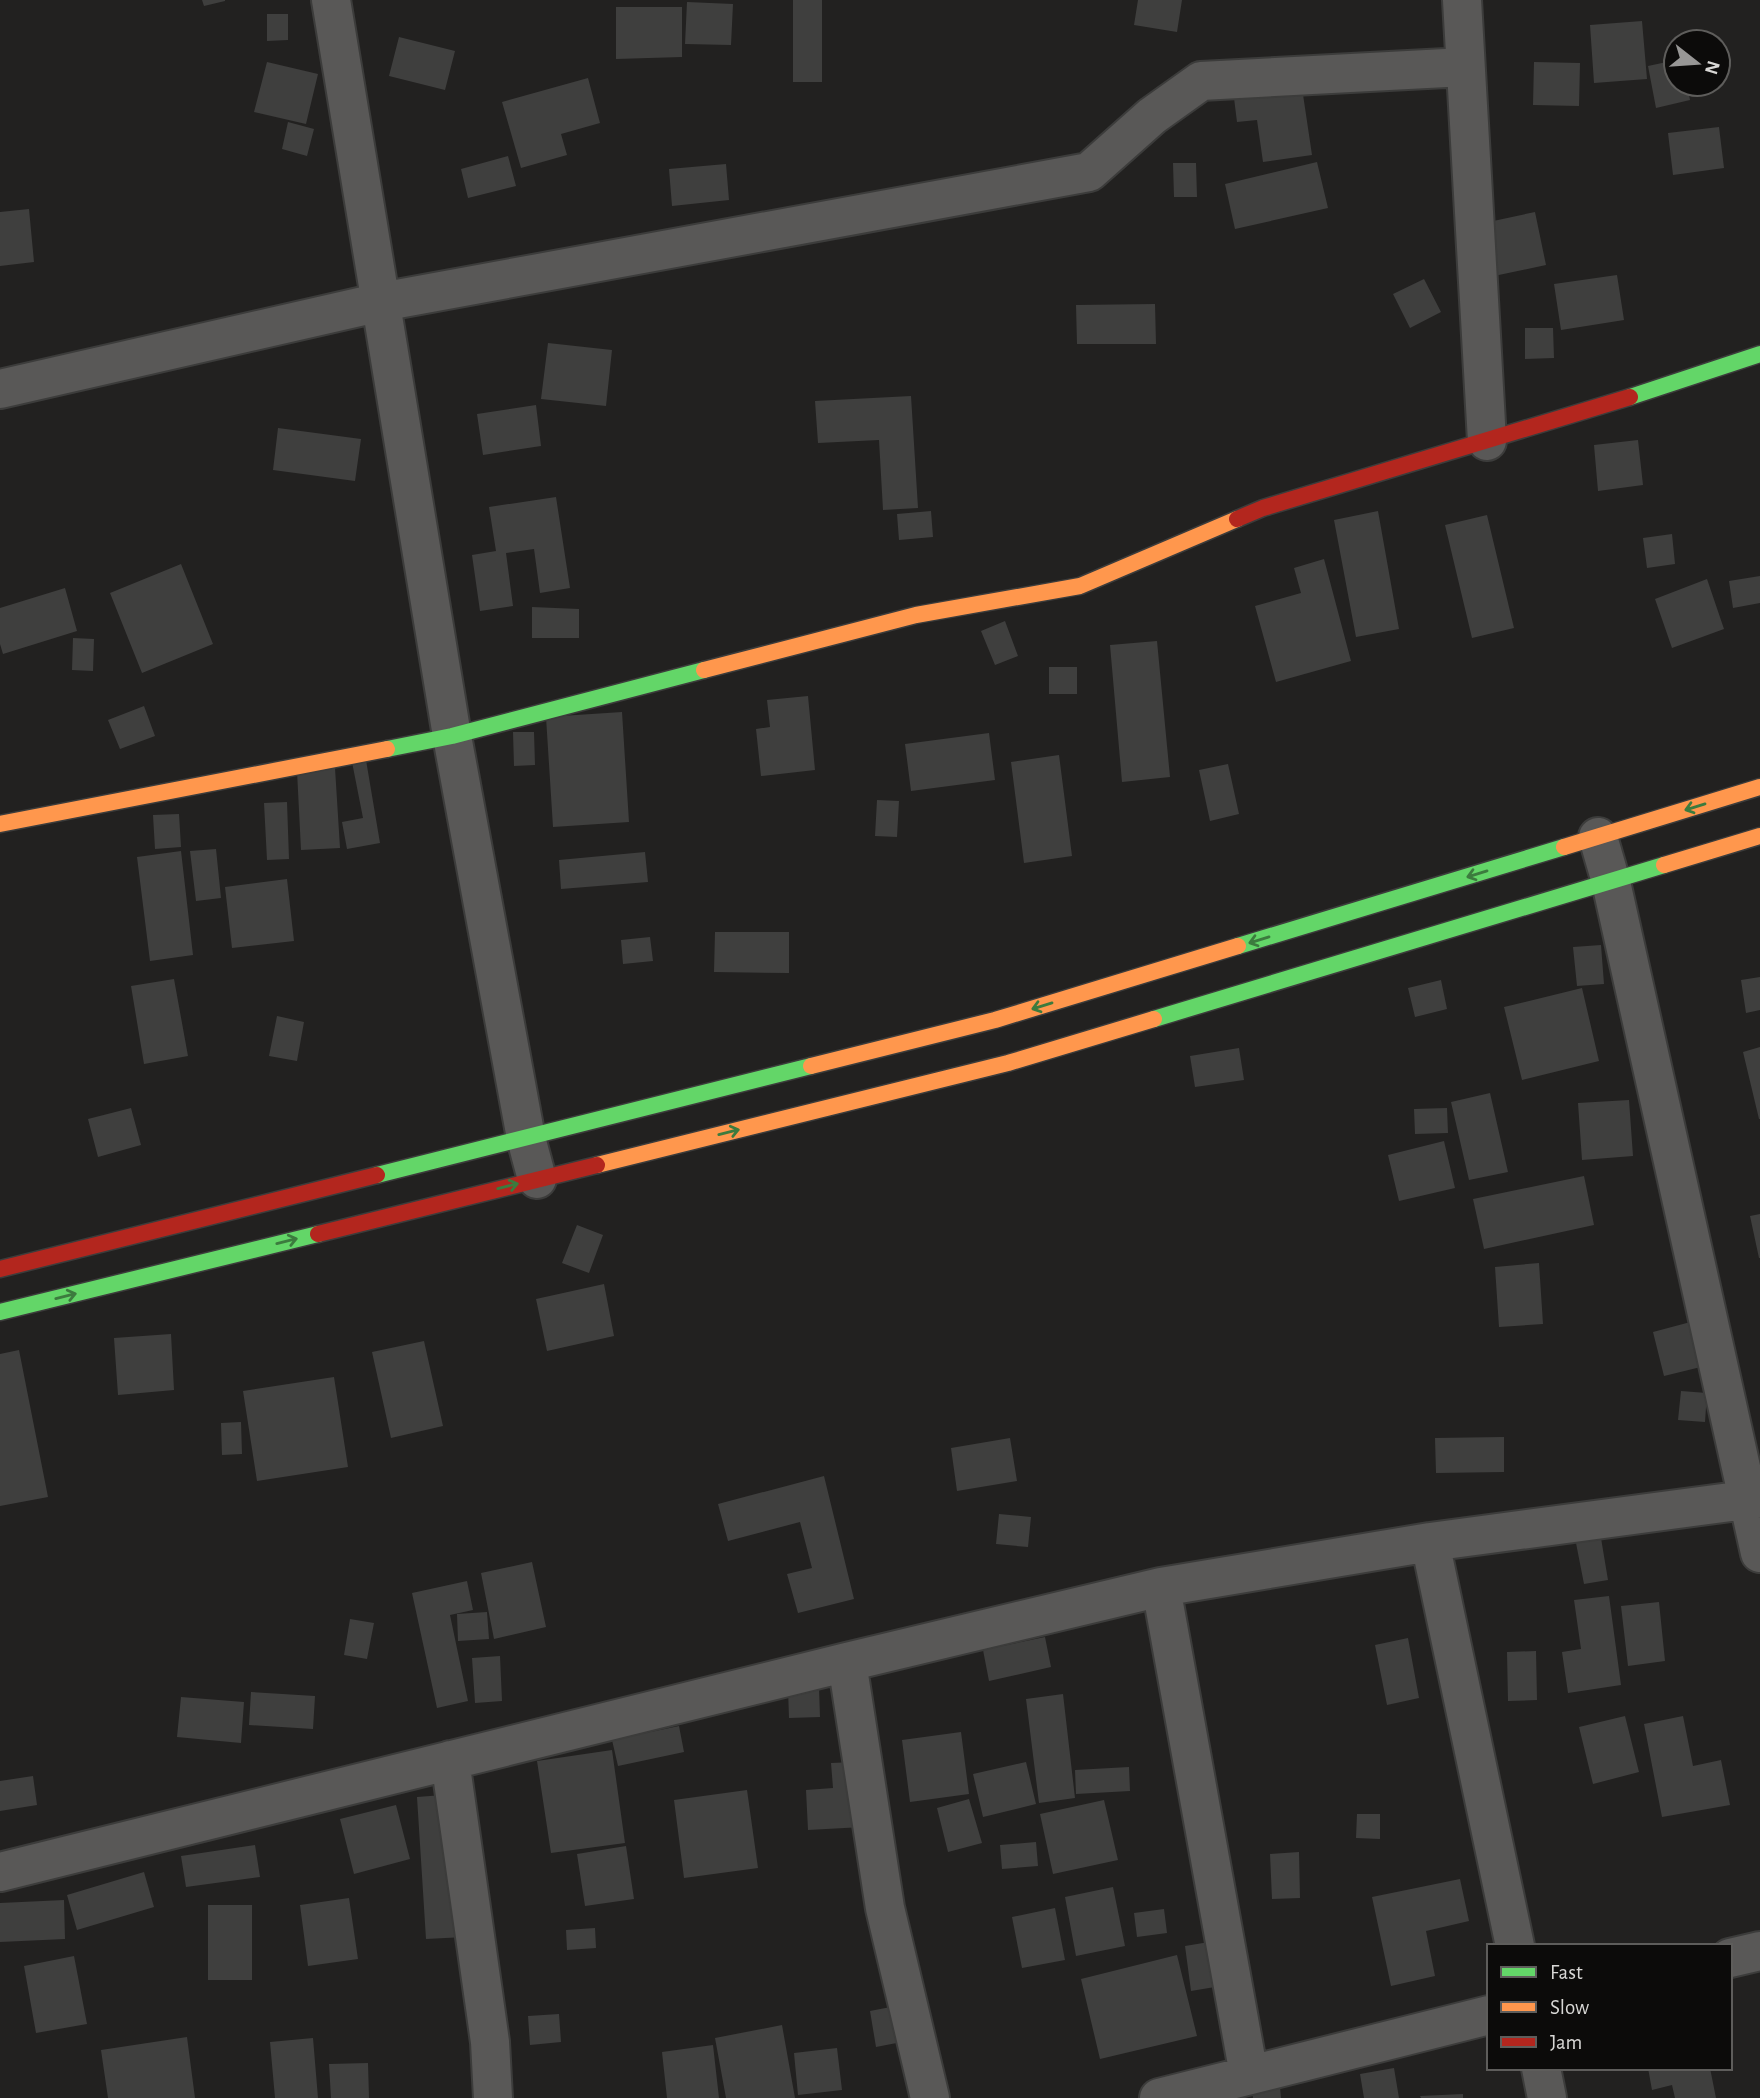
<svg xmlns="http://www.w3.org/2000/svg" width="1760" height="2098" font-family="'Alegreya Sans',sans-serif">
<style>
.building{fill:#3f3f3e}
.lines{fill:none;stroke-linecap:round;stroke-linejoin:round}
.street-casing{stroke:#3c3c3b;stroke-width:42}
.fast-casing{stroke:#3c3c3b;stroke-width:19}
.slow-casing{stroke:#3c3c3b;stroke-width:19}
.jam-casing{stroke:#3c3c3b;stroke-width:19}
.street{stroke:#595857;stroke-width:38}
.fast{stroke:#63d668;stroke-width:16}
.slow{stroke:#ff974d;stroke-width:16}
.jam{stroke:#b3261e;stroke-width:16}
.oneway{stroke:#3c7b3e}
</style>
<rect width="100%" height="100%" fill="#222120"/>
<!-- building -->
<path class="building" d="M 202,0 L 225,0 L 225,1 L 204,6 Z
M 793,0 L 822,0 L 822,82 L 793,82 Z
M 1138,0 L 1182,0 L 1177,32 L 1134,25 Z
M 687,2 L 733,4 L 731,45 L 685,44 Z
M 616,7 L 682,7 L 682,57 L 616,59 Z
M 267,14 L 288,14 L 288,40 L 267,41 Z
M 1642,21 L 1647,79 L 1594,83 L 1590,25 Z
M 399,37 L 455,51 L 445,90 L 389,76 Z
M 1676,60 L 1676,84 L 1687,84 L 1690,100 L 1656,108 L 1648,66 Z
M 267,62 L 318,74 L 306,124 L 254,112 Z
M 1534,62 L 1580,63 L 1579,106 L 1533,105 Z
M 588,78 L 600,123 L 561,134 L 567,155 L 521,168 L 502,102 Z
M 1301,81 L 1312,155 L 1263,162 L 1257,120 L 1237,122 L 1233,90 Z
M 288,122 L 314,129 L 307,156 L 282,149 Z
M 1719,127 L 1724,168 L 1673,175 L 1668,133 Z
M 508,156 L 516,186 L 468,198 L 461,169 Z
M 1317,162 L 1328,208 L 1235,229 L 1225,184 Z
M 1173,163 L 1196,163 L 1197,197 L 1174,197 Z
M 726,164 L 729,200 L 672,206 L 669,169 Z
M 29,209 L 34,262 L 0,266 L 0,212 Z
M 1535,212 L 1546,265 L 1494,276 L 1484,223 Z
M 1617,275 L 1624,320 L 1561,330 L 1554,284 Z
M 1424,279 L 1441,312 L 1410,328 L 1393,294 Z
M 1155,304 L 1156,344 L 1077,344 L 1076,305 Z
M 1525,328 L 1553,328 L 1554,358 L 1525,359 Z
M 548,343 L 612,350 L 606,406 L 541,399 Z
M 911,396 L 918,508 L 883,510 L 879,440 L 818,443 L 815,401 Z
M 536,405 L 541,446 L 483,455 L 477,414 Z
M 278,428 L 361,439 L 355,481 L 273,470 Z
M 1638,440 L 1643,485 L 1598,491 L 1594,445 Z
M 556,497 L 570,588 L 540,593 L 534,549 L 506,553 L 513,606 L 480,611 L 472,555 L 496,551 L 489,507 Z
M 931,511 L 933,537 L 899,540 L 897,514 Z
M 1378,511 L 1399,629 L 1356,637 L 1334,520 Z
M 1487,515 L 1514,628 L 1472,638 L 1445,525 Z
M 1672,534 L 1675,564 L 1647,568 L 1643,538 Z
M 1324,559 L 1351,661 L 1276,682 L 1255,606 L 1301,593 L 1294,568 Z
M 181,564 L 213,644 L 142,673 L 110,593 Z
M 1760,576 L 1760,603 L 1733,608 L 1729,581 Z
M 1707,579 L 1724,629 L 1672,648 L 1655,599 Z
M 65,588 L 77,631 L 3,654 L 0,644 L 0,608 Z
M 532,607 L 579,609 L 579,638 L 532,638 Z
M 1005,621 L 1018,656 L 995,665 L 981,631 Z
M 73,638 L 94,639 L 93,671 L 72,670 Z
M 1157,641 L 1170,777 L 1122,782 L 1110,645 Z
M 1049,667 L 1077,667 L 1077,694 L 1049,694 Z
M 808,696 L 815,770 L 761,776 L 756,729 L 770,727 L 767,700 Z
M 144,706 L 155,736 L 120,749 L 108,720 Z
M 622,712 L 629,822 L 553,827 L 546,717 Z
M 513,732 L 534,732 L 535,765 L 514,766 Z
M 989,733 L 995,780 L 911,791 L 905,744 Z
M 1059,755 L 1072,856 L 1024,863 L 1011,762 Z
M 366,760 L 380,843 L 347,849 L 342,822 L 363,818 L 352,762 Z
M 1228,764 L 1239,814 L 1210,821 L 1199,770 Z
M 335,768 L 340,848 L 301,850 L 297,771 Z
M 877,800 L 899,801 L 897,837 L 875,836 Z
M 287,802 L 289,859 L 267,860 L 264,803 Z
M 179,814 L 181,847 L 155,849 L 153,815 Z
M 216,849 L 221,898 L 196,901 L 190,851 Z
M 181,851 L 193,955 L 150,961 L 137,857 Z
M 645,852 L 648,882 L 561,889 L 559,860 Z
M 287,879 L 294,941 L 232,948 L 225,887 Z
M 715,932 L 789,932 L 789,973 L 714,972 Z
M 650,937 L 653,961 L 623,964 L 621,940 Z
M 1601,945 L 1604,984 L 1577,986 L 1573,947 Z
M 1760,977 L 1760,1010 L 1746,1013 L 1741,980 Z
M 174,979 L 188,1056 L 144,1064 L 131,986 Z
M 1441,980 L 1447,1009 L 1415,1017 L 1408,988 Z
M 1582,988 L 1599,1061 L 1522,1080 L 1504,1007 Z
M 277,1016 L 304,1022 L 297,1061 L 269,1056 Z
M 1760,1047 L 1760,1119 L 1759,1119 L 1743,1052 Z
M 1239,1048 L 1244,1080 L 1195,1087 L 1190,1056 Z
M 1490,1093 L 1508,1172 L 1469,1180 L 1451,1102 Z
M 1629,1100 L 1633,1156 L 1582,1160 L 1578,1103 Z
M 131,1108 L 141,1145 L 98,1157 L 88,1119 Z
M 1447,1108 L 1448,1133 L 1415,1134 L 1414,1109 Z
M 1444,1141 L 1455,1188 L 1399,1201 L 1388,1155 Z
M 1584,1176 L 1594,1225 L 1484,1249 L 1473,1199 Z
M 1760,1214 L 1760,1258 L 1759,1258 L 1750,1216 Z
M 577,1225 L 603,1235 L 589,1273 L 562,1263 Z
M 1539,1263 L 1543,1324 L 1499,1327 L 1495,1267 Z
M 604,1284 L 614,1336 L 547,1351 L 536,1299 Z
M 1698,1320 L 1709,1365 L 1664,1376 L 1653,1332 Z
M 171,1334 L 174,1390 L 118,1395 L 114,1338 Z
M 424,1341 L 443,1426 L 391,1438 L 372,1352 Z
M 19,1350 L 48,1497 L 0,1506 L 0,1354 Z
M 334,1377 L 348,1467 L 257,1481 L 243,1391 Z
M 1681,1391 L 1707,1393 L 1705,1422 L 1678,1420 Z
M 241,1422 L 242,1454 L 222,1455 L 221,1423 Z
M 1504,1437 L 1504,1472 L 1436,1473 L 1435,1438 Z
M 1010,1438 L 1017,1481 L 957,1491 L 951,1448 Z
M 824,1476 L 854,1599 L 798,1613 L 787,1574 L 812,1568 L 800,1522 L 728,1541 L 718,1504 Z
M 999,1514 L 1031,1517 L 1028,1547 L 996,1544 Z
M 1601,1538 L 1608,1580 L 1584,1584 L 1576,1543 Z
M 532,1562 L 546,1627 L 494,1639 L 481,1573 Z
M 467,1581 L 473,1610 L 450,1615 L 468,1701 L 437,1708 L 412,1593 Z
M 1609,1596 L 1621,1685 L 1568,1693 L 1562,1652 L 1581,1649 L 1574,1600 Z
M 1659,1602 L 1665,1661 L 1628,1666 L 1621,1606 Z
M 487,1612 L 489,1639 L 458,1641 L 457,1614 Z
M 350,1619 L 374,1623 L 367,1659 L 344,1655 Z
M 1045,1637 L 1051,1667 L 989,1681 L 983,1650 Z
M 1408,1638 L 1419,1698 L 1387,1705 L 1375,1645 Z
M 1536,1651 L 1537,1700 L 1508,1701 L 1507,1652 Z
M 500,1656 L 502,1701 L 475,1703 L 472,1658 Z
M 819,1687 L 820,1717 L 789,1718 L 788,1689 Z
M 251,1692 L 315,1696 L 313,1729 L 249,1725 Z
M 1063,1694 L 1075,1798 L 1039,1803 L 1026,1699 Z
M 181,1697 L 244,1702 L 241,1743 L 177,1737 Z
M 1625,1716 L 1639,1772 L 1593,1784 L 1579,1727 Z
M 1683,1716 L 1693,1766 L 1721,1760 L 1730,1805 L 1662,1817 L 1644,1724 Z
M 679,1726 L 684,1752 L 618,1766 L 612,1740 Z
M 961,1732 L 969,1794 L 910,1802 L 902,1740 Z
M 612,1750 L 625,1843 L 551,1853 L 537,1761 Z
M 878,1761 L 881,1826 L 808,1830 L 806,1790 L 833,1788 L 831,1763 Z
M 1026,1762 L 1036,1804 L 983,1817 L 973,1774 Z
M 1129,1767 L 1130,1791 L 1076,1794 L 1075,1770 Z
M 33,1776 L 37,1805 L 0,1811 L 0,1781 Z
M 747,1790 L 758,1868 L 684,1878 L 674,1800 Z
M 456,1794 L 465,1937 L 426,1939 L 417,1797 Z
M 969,1799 L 982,1843 L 948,1852 L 937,1808 Z
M 1104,1800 L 1118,1860 L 1053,1874 L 1040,1814 Z
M 396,1805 L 410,1859 L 354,1874 L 340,1819 Z
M 1357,1814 L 1380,1814 L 1380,1839 L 1356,1838 Z
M 1036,1842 L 1038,1866 L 1002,1869 L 1000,1845 Z
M 255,1845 L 260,1877 L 186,1887 L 181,1856 Z
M 626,1846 L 634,1899 L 585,1906 L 577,1854 Z
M 1299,1852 L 1300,1898 L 1272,1899 L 1270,1854 Z
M 144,1872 L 154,1907 L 77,1930 L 67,1895 Z
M 1460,1879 L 1469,1921 L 1426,1931 L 1435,1976 L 1391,1986 L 1372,1897 Z
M 1113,1887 L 1125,1946 L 1076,1956 L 1065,1897 Z
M 349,1898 L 358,1959 L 308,1966 L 300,1905 Z
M 64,1900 L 65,1939 L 0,1942 L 0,1903 Z
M 208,1905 L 252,1905 L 252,1980 L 208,1980 Z
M 1055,1908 L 1065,1960 L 1022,1968 L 1012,1917 Z
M 1164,1909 L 1167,1933 L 1137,1937 L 1134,1913 Z
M 595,1928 L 596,1948 L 567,1950 L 566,1930 Z
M 1215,1941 L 1221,1986 L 1191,1991 L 1185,1946 Z
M 1177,1955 L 1197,2036 L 1100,2059 L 1081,1979 Z
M 74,1956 L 87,2024 L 36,2033 L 24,1966 Z
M 906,2004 L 912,2040 L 876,2047 L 870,2011 Z
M 559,2014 L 561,2042 L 530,2045 L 528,2016 Z
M 782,2025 L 795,2098 L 726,2098 L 715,2038 Z
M 187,2037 L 195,2098 L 108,2098 L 101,2050 Z
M 313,2038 L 318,2098 L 275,2098 L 270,2042 Z
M 713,2045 L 719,2098 L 667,2098 L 662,2052 Z
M 837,2048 L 842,2090 L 798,2095 L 794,2053 Z
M 368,2063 L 369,2098 L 331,2098 L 329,2064 Z
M 1394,2068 L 1399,2098 L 1364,2098 L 1360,2074 Z
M 1648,2068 L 1710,2068 L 1716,2098 L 1675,2098 L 1672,2085 L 1652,2090 Z
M 1280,2087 L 1281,2098 L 1253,2098 L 1252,2091 Z
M 1463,2094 L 1463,2098 L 1421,2098 L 1420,2096 Z"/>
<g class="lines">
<defs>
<path id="street" d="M 331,0 L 452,736 L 526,1138 L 537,1179
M 1462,0 L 1487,441
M 0,389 L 381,302 L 1089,172 L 1152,116 L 1201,81 L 1465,67
M 1598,837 L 1611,882 L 1760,1553
M 1430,1542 L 1515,1946
M 1161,1587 L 1249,2075
M 847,1662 L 885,1908 L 930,2098
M 450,1760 L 490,2042 L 493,2098
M 0,1872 L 847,1662 L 1161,1587 L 1430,1542 L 1760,1498
M 1730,1958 L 1760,1951
M 1541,2068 L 1547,2098
M 1159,2098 L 1489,2015"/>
<path id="fast" d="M 1630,397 L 1760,354
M 387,749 L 452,736 L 704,670
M 1238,946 L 1564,847
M 1154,1019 L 1664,865
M 377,1175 L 811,1066
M 0,1312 L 318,1234"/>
<path id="slow" d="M 704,670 L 916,615 L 1080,586 L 1237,519
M 0,824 L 387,749
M 1564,847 L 1760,787
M 1664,865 L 1760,836
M 811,1066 L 995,1020 L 1238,946
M 597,1165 L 1008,1063 L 1154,1019"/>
<path id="jam" d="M 1237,519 L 1263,508 L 1630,397
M 318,1234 L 597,1165
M 0,1269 L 377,1175"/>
</defs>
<!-- street casing -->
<use href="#street" class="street-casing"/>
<!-- fast casing -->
<use href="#fast" class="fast-casing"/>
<!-- slow casing -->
<use href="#slow" class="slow-casing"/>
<!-- jam casing -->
<use href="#jam" class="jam-casing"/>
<!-- street -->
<use href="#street" class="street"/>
<!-- fast -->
<use href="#fast" class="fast"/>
<!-- slow -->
<use href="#slow" class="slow"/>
<!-- jam -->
<use href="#jam" class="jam"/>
</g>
<!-- one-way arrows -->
<defs><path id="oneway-shaft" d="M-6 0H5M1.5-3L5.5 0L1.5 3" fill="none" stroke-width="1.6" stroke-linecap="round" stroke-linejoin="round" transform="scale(1.75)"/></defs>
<g class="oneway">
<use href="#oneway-shaft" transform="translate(1695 807) rotate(163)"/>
<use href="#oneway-shaft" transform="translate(1477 874) rotate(163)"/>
<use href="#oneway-shaft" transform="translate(1259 940) rotate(163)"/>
<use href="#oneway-shaft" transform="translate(1042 1006) rotate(163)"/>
<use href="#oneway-shaft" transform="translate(729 1132) rotate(-14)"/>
<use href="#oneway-shaft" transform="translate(508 1186) rotate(-14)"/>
<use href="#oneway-shaft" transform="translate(287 1241) rotate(-14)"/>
<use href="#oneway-shaft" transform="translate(66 1296) rotate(-14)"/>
</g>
<!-- legend -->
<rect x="1487" y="1944" width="245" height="126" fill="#0c0b0a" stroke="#5e5d5b" stroke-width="2"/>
<rect x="1501" y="1967" width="35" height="10" fill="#63d668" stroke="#5e5d5b" stroke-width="2"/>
<text x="1550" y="1979" font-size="21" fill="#d8d7d5">Fast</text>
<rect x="1501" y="2002" width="35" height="10" fill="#ff974d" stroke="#5e5d5b" stroke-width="2"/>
<text x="1550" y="2014" font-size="21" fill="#d8d7d5">Slow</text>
<rect x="1501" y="2037" width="35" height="10" fill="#b3261e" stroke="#5e5d5b" stroke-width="2"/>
<text x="1550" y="2049" font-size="21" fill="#d8d7d5">Jam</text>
<!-- north arrow -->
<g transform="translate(1697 63) rotate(107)"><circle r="33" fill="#0c0b0a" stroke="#5e5d5b" stroke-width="2"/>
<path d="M0-5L12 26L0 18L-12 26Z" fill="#989796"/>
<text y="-10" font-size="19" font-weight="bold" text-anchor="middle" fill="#d8d7d5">N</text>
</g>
</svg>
